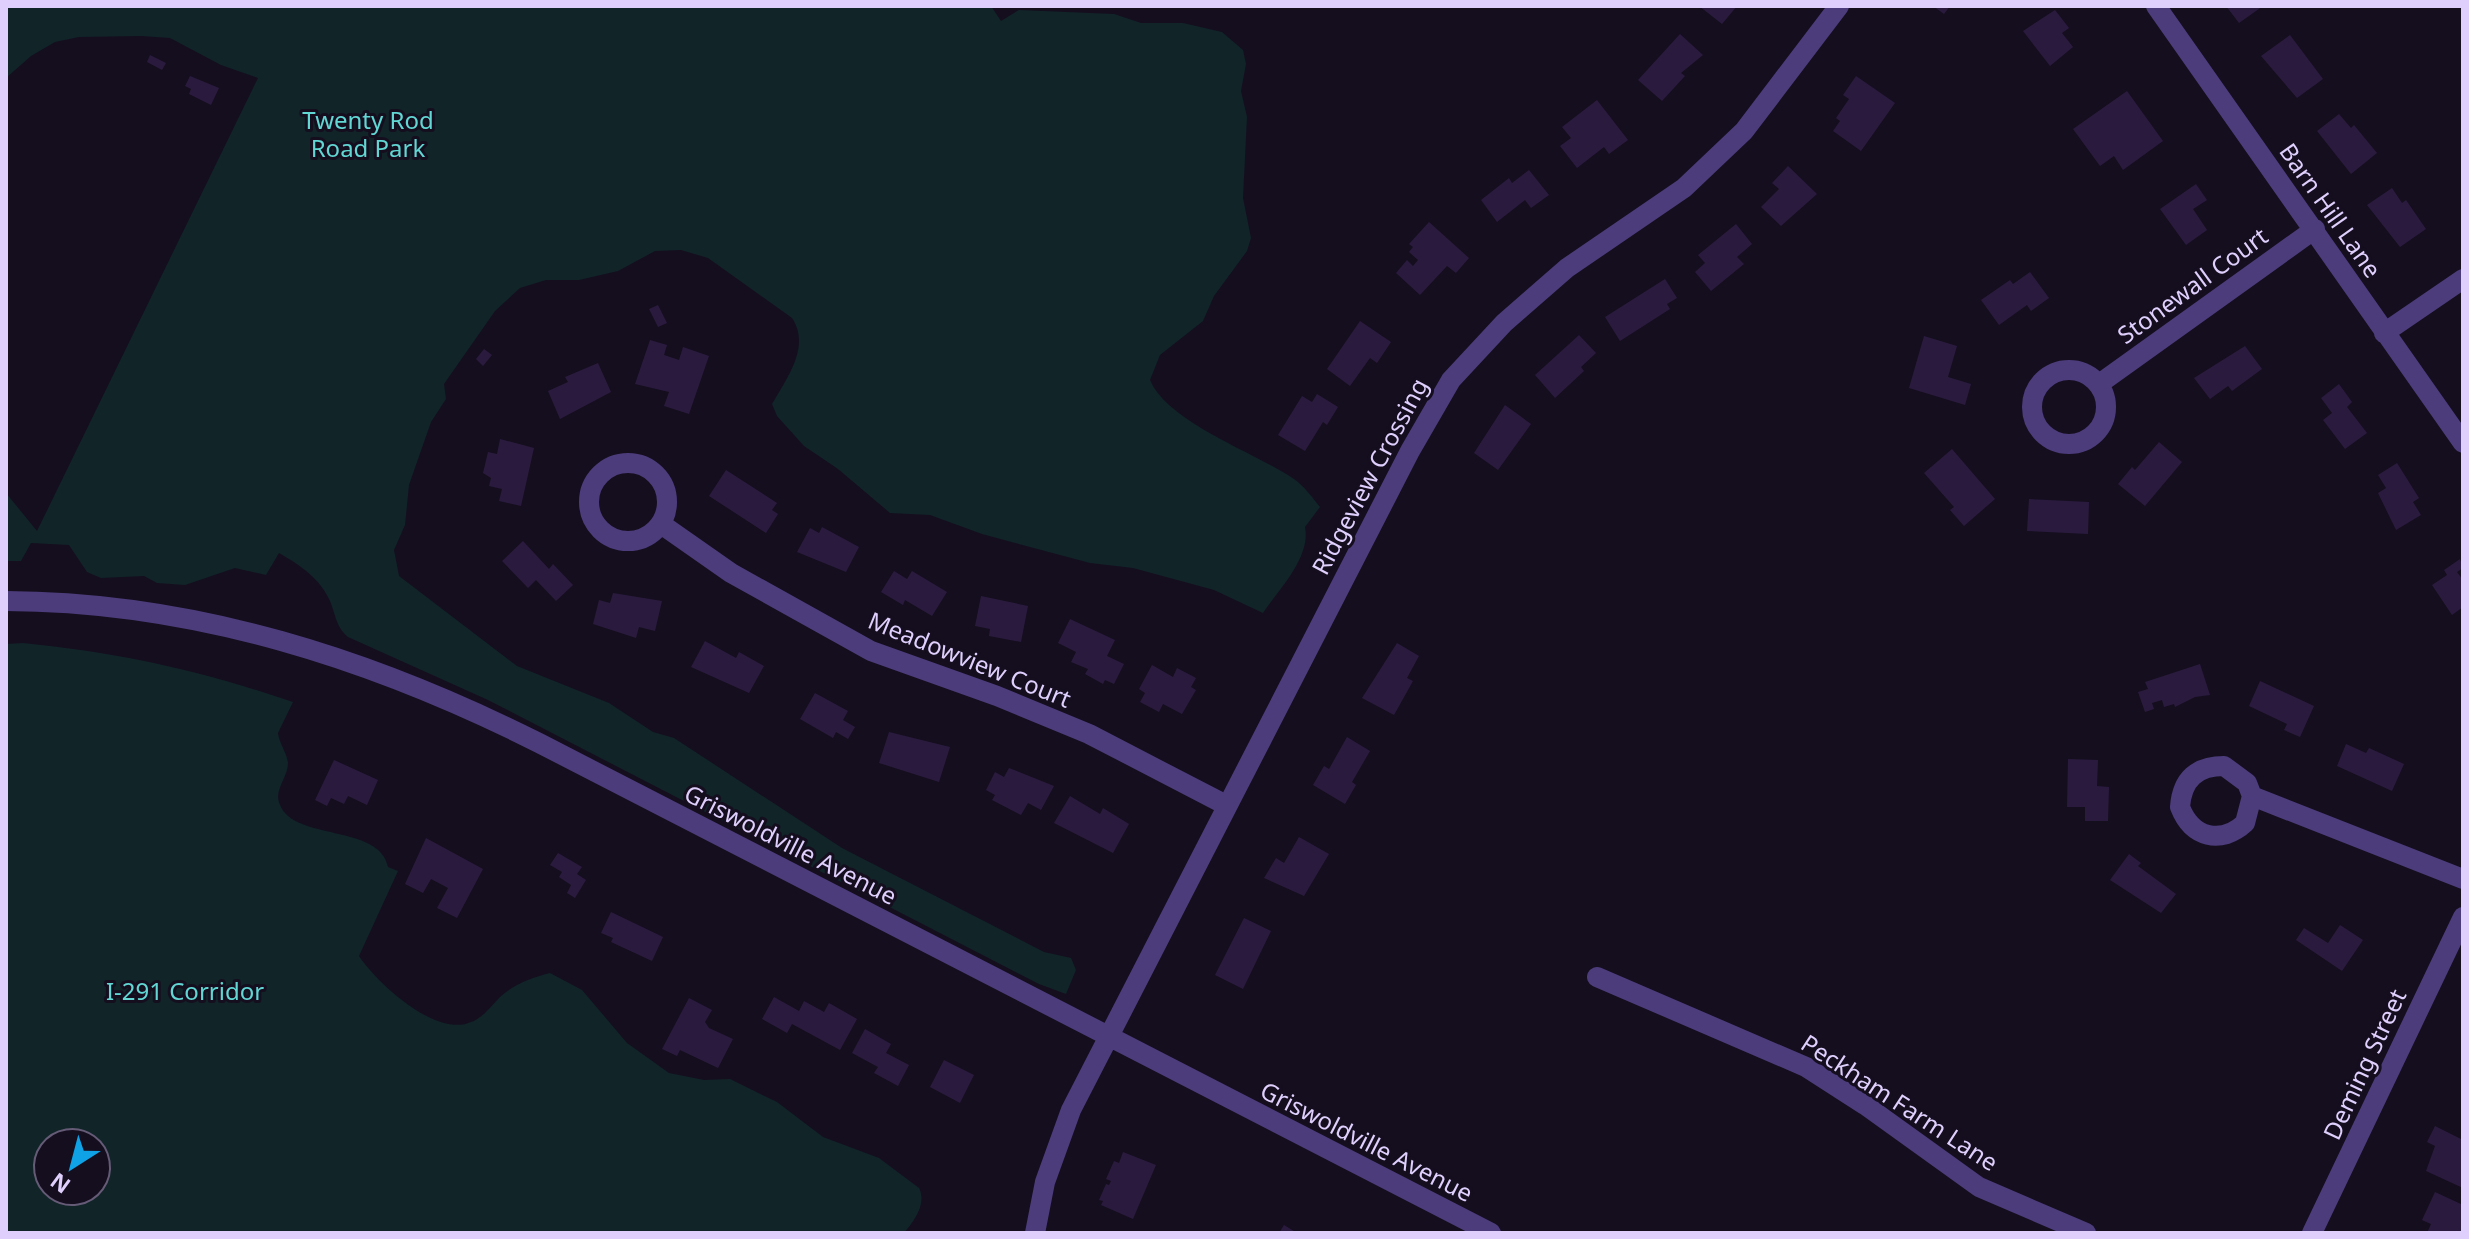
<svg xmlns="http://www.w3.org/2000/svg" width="2469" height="1239" font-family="'Noto Sans',sans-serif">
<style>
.green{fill:#112428;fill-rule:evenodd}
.building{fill:#2a1b3e}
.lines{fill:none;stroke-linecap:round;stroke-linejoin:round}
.minor{stroke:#4c3c7b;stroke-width:20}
.labels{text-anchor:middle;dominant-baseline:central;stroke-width:6;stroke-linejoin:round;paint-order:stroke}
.park-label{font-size:24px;fill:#61d6d3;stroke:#150e1f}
.street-label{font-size:24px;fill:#decffc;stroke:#150e1f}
</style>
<rect width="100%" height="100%" fill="#150e1f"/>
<!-- green -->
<path class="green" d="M 6,6 L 991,6 L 1001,21 L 1019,10 L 1114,14 L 1141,23 L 1183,23 L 1222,32 L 1243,50 L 1246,64 L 1241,91 L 1247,117 L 1243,198 L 1251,238 L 1247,251 L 1214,296 L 1203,321 L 1160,355 L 1150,380 C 1167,422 1256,453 1294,479 C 1304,486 1312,497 1320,507 L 1305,527 C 1311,557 1280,588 1263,613 L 1214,590 L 1133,568 L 1090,563 L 982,534 L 930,515 L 890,513 L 838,469 L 804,446 L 777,416 L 772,404 C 787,378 811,346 792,318 L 708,258 L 681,250 L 655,251 L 618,271 L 579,280 L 546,280 L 520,288 L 495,311 L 444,384 L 446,399 L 431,422 L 409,485 L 405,525 L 394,550 L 399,576 L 517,666 L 609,703 L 653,732 L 674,738 L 842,848 L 1044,952 L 1071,958 L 1076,970 L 1066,994 L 1039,984 L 488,700 L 348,637 C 334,625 336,612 328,597 C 317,576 298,564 279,553 L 266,575 L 235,568 L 185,585 L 157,583 L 144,576 L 101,578 L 87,572 L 69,545 L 31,543 L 21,561 L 6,561 L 6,493 L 37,531 L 258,78 L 221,65 L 170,38 L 141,36 L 79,37 L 55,42 L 31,56 L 6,78 Z
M 23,643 C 121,653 199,670 293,702 L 278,733 C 279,743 287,753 288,763 C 288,778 273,790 280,805 C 294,841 380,824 388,867 L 398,871 L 359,956 C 376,982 436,1038 471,1022 C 483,1018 491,1006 500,997 C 514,984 531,978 550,973 L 582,990 L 627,1043 L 669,1073 L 704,1080 L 730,1079 L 777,1102 L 823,1137 L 879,1158 L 919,1188 C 927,1204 914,1221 904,1233 L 6,1233 L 6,644 ZM 48,1143 L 96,1143 L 96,1191 L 48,1191 Z"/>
<!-- building -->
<path class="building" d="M 1699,6 L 1737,6 L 1722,24 Z
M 1933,6 L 1950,6 L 1944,14 Z
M 2226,6 L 2263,6 L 2239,23 Z
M 2055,10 L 2069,28 L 2062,33 L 2073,47 L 2050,66 L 2023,31 Z
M 1680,34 L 1703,55 L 1681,73 L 1685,76 L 1662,101 L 1638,80 Z
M 2290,35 L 2323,79 L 2297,98 L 2261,56 Z
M 150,55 L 166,63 L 162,70 L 147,62 Z
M 190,76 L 219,88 L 211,105 L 189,94 L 191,89 L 185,86 Z
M 1856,76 L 1895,103 L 1861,151 L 1833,131 L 1840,121 L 1836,118 L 1849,99 L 1843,95 Z
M 2127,91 L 2163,141 L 2123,170 L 2114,156 L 2100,166 L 2073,129 Z
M 1597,100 L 1628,140 L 1609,154 L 1604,147 L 1577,168 L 1560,146 L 1571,138 L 1562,127 Z
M 2339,114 L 2351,128 L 2354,125 L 2377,153 L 2351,174 L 2317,131 Z
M 1788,166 L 1817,194 L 1781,226 L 1761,207 L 1779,189 L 1772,183 Z
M 1529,170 L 1549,195 L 1531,208 L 1525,200 L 1497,222 L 1481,200 L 1509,178 L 1512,183 Z
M 2196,184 L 2207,200 L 2193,209 L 2207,230 L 2186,245 L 2160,209 Z
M 2392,188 L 2402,203 L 2406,200 L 2426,229 L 2400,247 L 2367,205 Z
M 1429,222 L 1469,258 L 1456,273 L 1447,266 L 1420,295 L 1396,273 L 1407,260 L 1413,266 L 1418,260 L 1409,252 L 1413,247 L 1409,244 Z
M 1736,224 L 1752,244 L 1737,257 L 1744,264 L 1711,291 L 1695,272 L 1705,263 L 1698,255 Z
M 2030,272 L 2049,298 L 2031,311 L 2027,305 L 1999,325 L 1981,300 L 2010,280 L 2013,284 Z
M 1665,279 L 1677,298 L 1667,304 L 1670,309 L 1620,341 L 1605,317 Z
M 658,305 L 667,323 L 658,327 L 649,309 Z
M 1360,321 L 1391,342 L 1377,363 L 1370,358 L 1350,386 L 1327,369 Z
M 1579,335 L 1596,353 L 1581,367 L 1584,371 L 1555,398 L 1535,375 Z
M 1924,336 L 1957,346 L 1948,377 L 1971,384 L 1965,405 L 1909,388 Z
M 650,340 L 667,345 L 664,355 L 679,360 L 683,347 L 709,356 L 689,414 L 664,406 L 669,392 L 635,384 Z
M 2245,346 L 2262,369 L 2232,391 L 2228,386 L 2210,399 L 2194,378 Z
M 484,349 L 492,355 L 483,366 L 476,359 Z
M 598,363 L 611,392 L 560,419 L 548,391 L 568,382 L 565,377 Z
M 2339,384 L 2352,402 L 2347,407 L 2367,433 L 2345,449 L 2323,420 L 2332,413 L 2321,398 Z
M 1317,394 L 1338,407 L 1327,425 L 1323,422 L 1305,451 L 1278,435 L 1302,396 L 1312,402 Z
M 1505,405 L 1531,424 L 1498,470 L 1474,453 Z
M 500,439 L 534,448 L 521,506 L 499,501 L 502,489 L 489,486 L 491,478 L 483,473 L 488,452 L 497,454 Z
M 2159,442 L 2182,462 L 2145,506 L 2118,484 L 2132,467 L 2135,470 Z
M 1952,449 L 1995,499 L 1964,526 L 1950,510 L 1954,507 L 1924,473 Z
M 2397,463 L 2419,498 L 2413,502 L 2421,515 L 2396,530 L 2378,493 L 2386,488 L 2378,475 Z
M 726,470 L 777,503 L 772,510 L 778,514 L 766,533 L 709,496 Z
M 2029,499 L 2089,502 L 2088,534 L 2027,531 Z
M 822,527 L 859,547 L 846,572 L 797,552 L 810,528 L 819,533 Z
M 523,541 L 549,569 L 553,564 L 573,585 L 556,601 L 536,580 L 528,588 L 502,561 Z
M 2460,559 L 2463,568 L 2457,572 L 2463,580 L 2463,607 L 2452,615 L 2432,585 L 2447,575 L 2444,570 Z
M 894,571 L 907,579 L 912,571 L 947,592 L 932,616 L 905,600 L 903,605 L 881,592 Z
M 613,593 L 662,601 L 655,631 L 639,627 L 636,638 L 593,624 L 599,600 L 610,603 Z
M 981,596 L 1028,606 L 1021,642 L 989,636 L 990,629 L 975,626 Z
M 1070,619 L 1115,640 L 1107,656 L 1124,664 L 1114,684 L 1105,680 L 1103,684 L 1085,674 L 1088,669 L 1071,662 L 1076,652 L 1058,643 Z
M 705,641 L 736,658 L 739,652 L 764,666 L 749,693 L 691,667 Z
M 1397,643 L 1419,656 L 1407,678 L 1413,681 L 1394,715 L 1362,698 Z
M 2200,664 L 2210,695 L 2195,697 L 2175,707 L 2174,704 L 2164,707 L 2162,700 L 2152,703 L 2154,709 L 2145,712 L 2138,692 L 2148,689 L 2145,682 Z
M 1152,665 L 1173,677 L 1177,668 L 1196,678 L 1191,687 L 1196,690 L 1182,714 L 1163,704 L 1159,712 L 1140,702 L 1145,693 L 1139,689 Z
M 2260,681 L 2314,706 L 2300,737 L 2284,730 L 2287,724 L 2249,706 Z
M 815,693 L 848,711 L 843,720 L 855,727 L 848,739 L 836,732 L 833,738 L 800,719 Z
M 889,732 L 950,747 L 939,782 L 879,763 Z
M 1347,737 L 1370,751 L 1352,782 L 1356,785 L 1345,804 L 1313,785 L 1324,766 L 1329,769 Z
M 2346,744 L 2366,753 L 2369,748 L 2404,764 L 2392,791 L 2337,766 Z
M 2068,759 L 2098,760 L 2097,786 L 2109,787 L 2108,821 L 2085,821 L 2085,807 L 2067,807 Z
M 334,760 L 378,780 L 367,805 L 348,796 L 344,804 L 331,798 L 327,806 L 315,800 Z
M 1009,768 L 1054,786 L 1041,810 L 1028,803 L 1021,815 L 992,800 L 995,795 L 986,790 L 995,772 L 1004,777 Z
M 1070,796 L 1100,814 L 1103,808 L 1129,824 L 1113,853 L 1054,823 Z
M 1299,837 L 1329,854 L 1304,896 L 1264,878 L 1276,858 L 1284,863 Z
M 426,838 L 483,869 L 457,918 L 437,908 L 448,888 L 431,879 L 423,893 L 405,884 Z
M 558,853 L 582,867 L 577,874 L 586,880 L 575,898 L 567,893 L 571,885 L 559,877 L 562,872 L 550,865 Z
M 2129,854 L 2141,863 L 2138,866 L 2176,894 L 2161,913 L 2110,880 Z
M 611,912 L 663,937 L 652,961 L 611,942 L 613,938 L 601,933 Z
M 1244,918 L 1271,931 L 1243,989 L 1215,975 Z
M 2340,925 L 2363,940 L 2342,971 L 2296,940 L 2304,928 L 2328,943 Z
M 774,997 L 799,1011 L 804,1001 L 824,1012 L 829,1003 L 857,1019 L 840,1050 L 792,1024 L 787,1033 L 762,1019 Z
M 689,998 L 712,1010 L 705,1022 L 709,1028 L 733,1039 L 718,1068 L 680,1050 L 677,1056 L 662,1049 Z
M 865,1029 L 891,1044 L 886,1053 L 909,1065 L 898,1086 L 874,1073 L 878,1067 L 852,1053 Z
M 944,1060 L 974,1075 L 960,1103 L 930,1087 Z
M 2435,1126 L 2463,1140 L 2463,1188 L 2426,1171 L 2435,1146 L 2427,1142 Z
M 1123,1152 L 1156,1165 L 1133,1219 L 1101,1205 L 1103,1201 L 1099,1200 L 1106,1184 L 1109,1185 L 1111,1181 L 1106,1179 L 1114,1161 L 1119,1163 Z
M 2435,1192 L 2463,1205 L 2463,1233 L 2427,1233 L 2431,1224 L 2422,1220 Z
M 1284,1225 L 1297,1233 L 1279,1233 Z"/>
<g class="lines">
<!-- minor -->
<path class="minor" d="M 2156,6 L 2463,443
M 2384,333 L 2463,279
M2032 407a37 37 0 1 1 74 0a37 37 0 1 1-74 0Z
M 2099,384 L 2315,229
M589 502a39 39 0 1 1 78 0a39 39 0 1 1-78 0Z
M 661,524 L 731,573 L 871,651 L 997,696 L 1089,734 L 1226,805
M 6,601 C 195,602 372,659 539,743 L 1491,1233
M 2252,796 L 2245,823 C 2221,845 2192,838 2180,807 C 2182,779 2197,766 2224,766 L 2247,783 L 2252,796 L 2463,879
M 1597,977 L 1806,1067 L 1865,1105 L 1979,1187 L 2086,1233
M 1035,1233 L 1045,1182 L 1071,1110 L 1410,451 L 1451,380 L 1504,323 L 1567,268 L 1684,188 L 1744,131 L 1839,6
M 2312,1233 L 2463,917"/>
</g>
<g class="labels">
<!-- park labels -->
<g class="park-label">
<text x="368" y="119">Twenty Rod<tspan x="368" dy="28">Road Park</tspan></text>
<text x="185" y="990">I-291 Corridor</text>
</g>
<!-- street labels -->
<g class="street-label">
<text transform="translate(2331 210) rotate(55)">Barn Hill Lane</text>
<text transform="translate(2192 285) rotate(-36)">Stonewall Court</text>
<text transform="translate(1369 476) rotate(-62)">Ridgeview Crossing</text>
<text transform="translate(970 659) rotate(22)">Meadowview Court</text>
<text transform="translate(791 844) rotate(27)">Griswoldville Avenue</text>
<text transform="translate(2364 1064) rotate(-65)">Deming Street</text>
<text transform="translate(1900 1102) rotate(33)">Peckham Farm Lane</text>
<text transform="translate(1367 1141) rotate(27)">Griswoldville Avenue</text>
</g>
</g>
<!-- border -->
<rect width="2469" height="1239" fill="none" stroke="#decffc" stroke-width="16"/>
<!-- north arrow -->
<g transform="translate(72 1167) rotate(216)"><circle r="38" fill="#150e1f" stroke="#655b77" stroke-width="2"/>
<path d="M0-6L14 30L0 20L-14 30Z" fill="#10a2e7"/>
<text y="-12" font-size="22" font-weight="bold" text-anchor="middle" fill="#decffc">N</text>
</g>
</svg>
